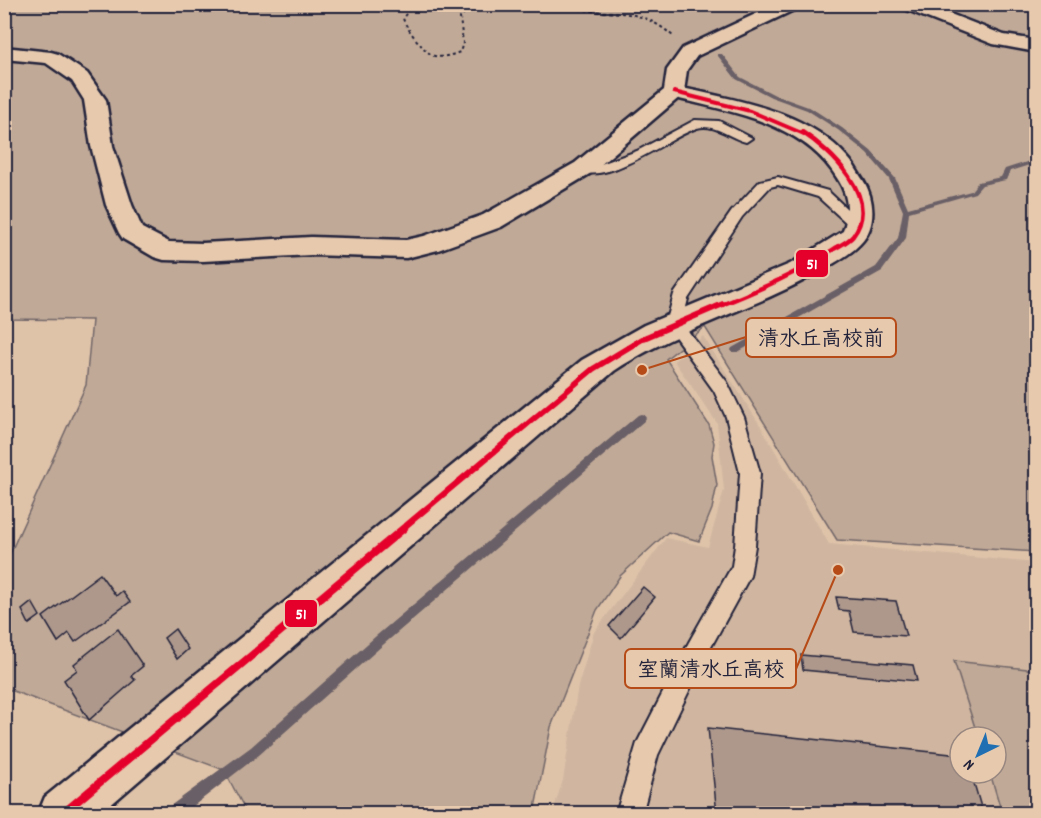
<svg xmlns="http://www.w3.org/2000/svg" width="1041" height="818" font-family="Dekko,'Klee One',sans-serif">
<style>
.built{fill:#d0b6a0;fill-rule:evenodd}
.green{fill:#c0a997;stroke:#716669;stroke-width:1.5}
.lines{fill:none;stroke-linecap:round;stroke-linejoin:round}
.stream{fill:#695f66;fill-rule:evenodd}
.building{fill:#ae988c;stroke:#22223b;stroke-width:1.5}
.service-casing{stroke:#22223b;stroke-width:4}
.minor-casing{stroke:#22223b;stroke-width:5}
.tertiary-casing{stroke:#22223b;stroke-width:5}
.path{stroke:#22223b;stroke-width:2;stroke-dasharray:3 3;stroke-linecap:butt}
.service{fill:#e7caae;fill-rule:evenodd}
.minor{fill:#e7caae;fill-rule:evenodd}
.tertiary{fill:#e7caae;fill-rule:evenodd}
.bus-1-far3-casing{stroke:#e7caae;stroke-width:7}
.bus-1-far2-casing{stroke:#e7caae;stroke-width:8}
.bus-1-far1-casing{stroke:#e7caae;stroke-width:10}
.bus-1-casing{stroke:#e7caae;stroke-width:12}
.bus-1-far3{stroke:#e4002b;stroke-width:4}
.bus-1-far2{stroke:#e4002b;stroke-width:4.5}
.bus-1-far1{stroke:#e4002b;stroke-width:6}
.bus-1{stroke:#e4002b;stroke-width:8}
.leader{fill:none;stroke:#b64b18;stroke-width:2}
.callout-dot{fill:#b64b18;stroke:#e7caae;stroke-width:2}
.callout{fill:#e7caae;stroke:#b64b18;stroke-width:2}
.callout-label{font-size:21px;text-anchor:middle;font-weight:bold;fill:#22223b}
.line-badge{stroke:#e7caae;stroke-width:2}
.badge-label{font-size:16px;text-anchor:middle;font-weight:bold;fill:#fff}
</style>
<rect width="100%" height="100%" fill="#dfc3a9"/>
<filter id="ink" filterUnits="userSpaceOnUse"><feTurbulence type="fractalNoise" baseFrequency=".0167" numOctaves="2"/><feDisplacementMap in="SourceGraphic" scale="12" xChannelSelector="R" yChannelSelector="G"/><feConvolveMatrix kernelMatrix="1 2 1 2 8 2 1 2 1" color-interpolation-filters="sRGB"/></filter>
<g filter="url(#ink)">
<!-- built -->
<path class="built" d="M 703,336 L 760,425 L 829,544 L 1036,563 L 1036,813 L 552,814 L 563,780 L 578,686 L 594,632 L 666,538 L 708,547 L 724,490 L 717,423 L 674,361 ZM 960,737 L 996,737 L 996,773 L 960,773 Z"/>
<!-- green -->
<path class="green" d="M 5,5 L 1036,5 L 1036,552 L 837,540 L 705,327 L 666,359 L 709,425 L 714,443 L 712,456 L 717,485 L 712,509 L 699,541 L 668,532 L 620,576 L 597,610 L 551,727 L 534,813 L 247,813 L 224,770 L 5,688 L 5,565 L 86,385 L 92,320 L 5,319 Z
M 954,661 L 1036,670 L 1036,813 L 1002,813 L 990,773 L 996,773 L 996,737 L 978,737 Z"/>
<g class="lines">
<!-- stream -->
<path class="stream" d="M 718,54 L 722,54 L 740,77 L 775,95 L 811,108 L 842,128 L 871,151 L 895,178 L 908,208 L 971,191 L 978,182 L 1001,177 L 1005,169 L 1036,159 L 1036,163 L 1010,171 L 1006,180 L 982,185 L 975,193 L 909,212 L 906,238 L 882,271 L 738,352 L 732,352 L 731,350 L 732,348 L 876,267 L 898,238 L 903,211 L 889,179 L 867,153 L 838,130 L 807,110 L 771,97 L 736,79 L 718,56 Z
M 641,414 L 644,415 L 646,418 L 644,421 L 384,644 L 259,755 L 183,814 L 165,814 L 166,809 L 251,747 L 376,636 L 638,415 Z"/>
</g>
<!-- building -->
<path class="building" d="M 100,574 L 116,596 L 122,591 L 130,602 L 75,642 L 69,633 L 58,642 L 43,617 Z
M 643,587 L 655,597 L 621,638 L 609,626 Z
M 836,597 L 896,601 L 906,636 L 854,632 L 849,611 L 839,610 Z
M 32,602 L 40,616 L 29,624 L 22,610 Z
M 118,629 L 143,666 L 131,676 L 135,680 L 89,720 L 64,680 L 77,670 L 74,664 Z
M 175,629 L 188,649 L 177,659 L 164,638 Z
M 801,655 L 913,665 L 917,681 L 803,670 Z
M 708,728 L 960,755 L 960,773 L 971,773 L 983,814 L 717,814 Z"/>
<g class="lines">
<defs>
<path id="service" d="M 695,120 L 719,121 L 752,138 L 746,142 C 730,138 714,123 697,128 C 673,135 601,191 577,168 L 583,164 L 601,164 L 637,151 Z
M 778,177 L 828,191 L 863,224 L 856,229 L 851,227 L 818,197 L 778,185 L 770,187 L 742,217 L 688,299 L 682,323 L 727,382 L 744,417 L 760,473 L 755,546 L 750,576 L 705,658 L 658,755 L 642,814 L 616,814 L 637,743 L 689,642 L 732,566 L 735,546 L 740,473 L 726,417 L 714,391 L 666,324 L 674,294 L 732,211 L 760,181 Z"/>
<path id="minor" d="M 777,4 L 800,4 L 798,8 L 697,56 L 687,70 L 684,92 L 681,96 L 591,173 L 501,227 L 438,250 L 406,258 L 311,255 L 203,261 L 164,260 L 154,257 L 123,239 L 119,233 L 106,205 L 91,146 L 84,100 L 72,81 L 46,63 L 4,59 L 4,47 L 51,52 L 58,54 L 87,73 L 106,100 L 113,146 L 132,205 L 142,228 L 169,242 L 203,243 L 311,237 L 406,240 L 424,236 L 483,215 L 575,163 L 664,90 L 667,70 L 683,48 Z
M 900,4 L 925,4 L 1004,35 L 1036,40 L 1036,52 L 993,44 L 902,8 Z"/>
<path id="tertiary" d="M 674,86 C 733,100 806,109 848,158 C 854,164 858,173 863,180 C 875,199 877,227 860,244 C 850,255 832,264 819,272 C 753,310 678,328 614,371 L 100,814 L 38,814 L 45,797 L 582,360 L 644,325 L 790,264 L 843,231 C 850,213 848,194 837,178 C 803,121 726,111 667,96 L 664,92 L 667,88 Z"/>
</defs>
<!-- service casing -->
<use href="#service" class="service-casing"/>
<!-- minor casing -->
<use href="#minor" class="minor-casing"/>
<!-- tertiary casing -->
<use href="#tertiary" class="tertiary-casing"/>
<!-- path -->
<path class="path" d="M 413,4 L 403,18 C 405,27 424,51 432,55 C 441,59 452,55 460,52 L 463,43 L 460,18 L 471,4
M 562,4 C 609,21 631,0 673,36"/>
<!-- service -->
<use href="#service" class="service"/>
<!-- minor -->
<use href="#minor" class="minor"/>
<!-- tertiary -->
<use href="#tertiary" class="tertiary"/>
<defs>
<path id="bus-1-far3" d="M 674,92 L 750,111 L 804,134"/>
<path id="bus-1-far2" d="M 719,306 C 759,290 798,273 834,249 C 840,245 848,242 853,236 C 882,198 830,150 802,132"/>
<path id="bus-1-far1" d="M 402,529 L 593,369 L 644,338 L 723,304"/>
<path id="bus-1" d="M 62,814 L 404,528"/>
</defs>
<!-- bus-1-far3 casing -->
<use href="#bus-1-far3" class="bus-1-far3-casing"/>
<!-- bus-1-far2 casing -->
<use href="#bus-1-far2" class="bus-1-far2-casing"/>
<!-- bus-1-far1 casing -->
<use href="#bus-1-far1" class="bus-1-far1-casing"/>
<!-- bus-1 casing -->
<use href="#bus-1" class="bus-1-casing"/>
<!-- bus-1-far3 -->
<use href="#bus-1-far3" class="bus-1-far3"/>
<!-- bus-1-far2 -->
<use href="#bus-1-far2" class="bus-1-far2"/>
<!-- bus-1-far1 -->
<use href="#bus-1-far1" class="bus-1-far1"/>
<!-- bus-1 -->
<use href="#bus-1" class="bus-1"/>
</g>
</g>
<!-- callouts -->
<path class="leader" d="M642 370L746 337M838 570L796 669"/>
<g class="callout-dot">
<circle cx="642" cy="370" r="6"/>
<circle cx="838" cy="570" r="6"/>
</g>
<g class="callout">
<rect x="746" y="318" width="150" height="39" rx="6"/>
<rect x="625" y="649" width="171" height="39" rx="6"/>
</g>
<g class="callout-label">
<text x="821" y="345">清水丘高校前</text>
<text x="711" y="676">室蘭清水丘高校</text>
</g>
<g class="line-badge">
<rect x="795" y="249" width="34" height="29" rx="6" fill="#e4002b"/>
<rect x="284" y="599" width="34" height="29" rx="6" fill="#e4002b"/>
</g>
<g class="badge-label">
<text x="812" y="269">51</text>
<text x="301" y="619">51</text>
</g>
<!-- margin -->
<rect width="1041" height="818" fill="none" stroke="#e7caae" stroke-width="24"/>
<rect x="12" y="12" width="1017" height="794" fill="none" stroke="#22223b" stroke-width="2" filter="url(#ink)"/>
<!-- north arrow -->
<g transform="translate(978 755) rotate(223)"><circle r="28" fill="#e7caae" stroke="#988780" stroke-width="1.5"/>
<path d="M0-4.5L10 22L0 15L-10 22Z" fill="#1f6fb2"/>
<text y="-9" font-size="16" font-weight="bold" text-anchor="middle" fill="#22223b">N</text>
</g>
</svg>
